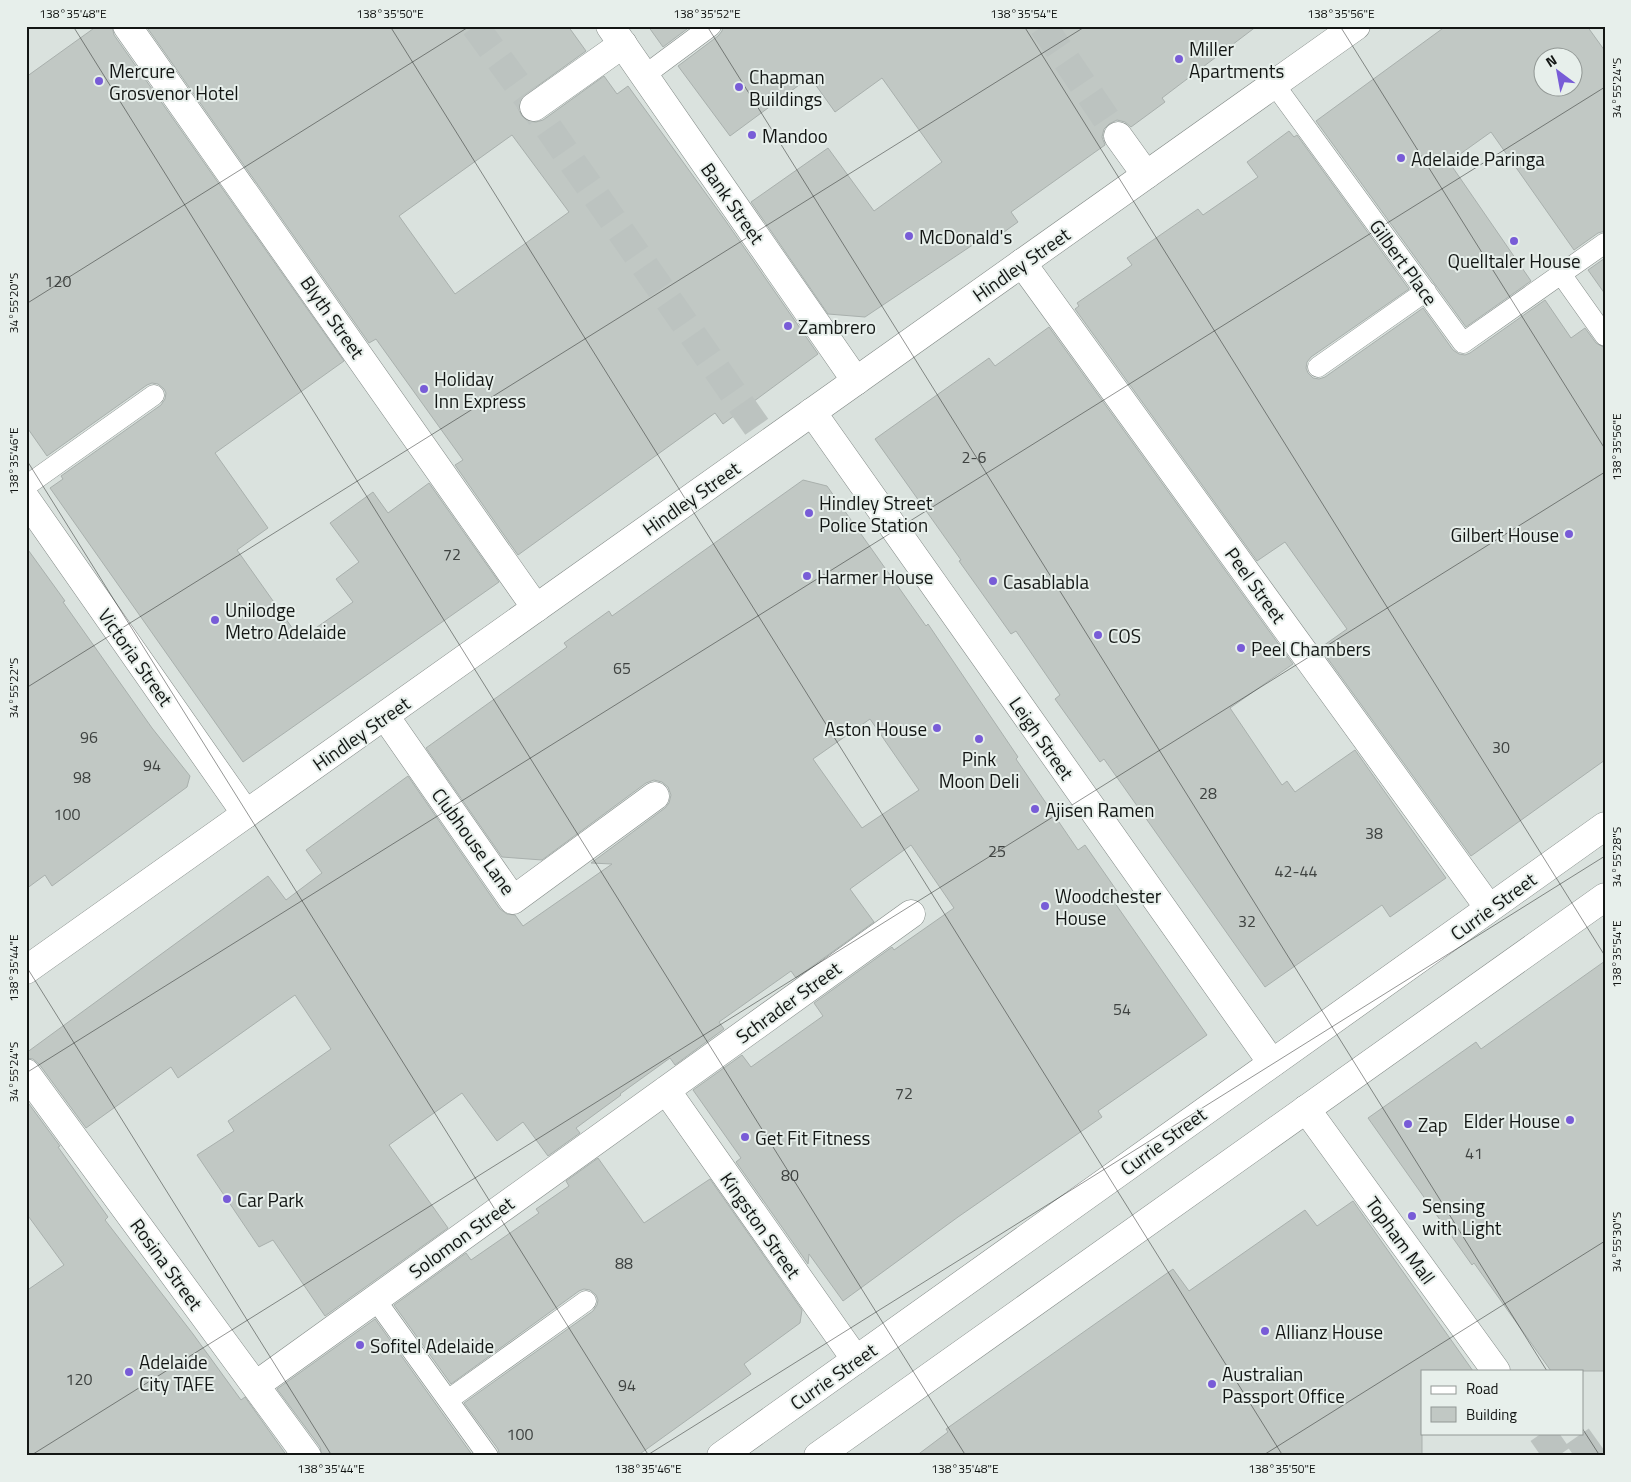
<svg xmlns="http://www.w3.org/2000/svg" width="1631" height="1482" font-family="'Titillium Web',sans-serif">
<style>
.building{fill:#c1c8c4;stroke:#a9b0ad;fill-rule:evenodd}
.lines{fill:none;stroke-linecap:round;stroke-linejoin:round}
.pedestrian-tunnel{stroke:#bcc3c0;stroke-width:28;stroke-dasharray:28 14;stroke-linecap:butt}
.service-casing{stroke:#838a87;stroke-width:21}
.pedestrian-casing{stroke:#838a87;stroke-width:29}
.minor-casing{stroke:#838a87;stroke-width:29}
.tertiary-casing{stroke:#838a87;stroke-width:29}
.secondary-casing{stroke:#838a87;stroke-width:29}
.service{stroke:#fff;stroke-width:20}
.pedestrian{stroke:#fff;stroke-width:28}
.minor{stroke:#fff;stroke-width:28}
.tertiary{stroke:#fff;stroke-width:28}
.secondary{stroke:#fff;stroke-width:28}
.ticks{fill:none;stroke:#131614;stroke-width:1;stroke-opacity:0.45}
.poi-dot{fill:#785cd7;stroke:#e7efeb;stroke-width:2}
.labels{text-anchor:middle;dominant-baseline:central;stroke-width:4;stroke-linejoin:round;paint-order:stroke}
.number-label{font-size:16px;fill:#3e4240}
.poi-label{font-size:19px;fill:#131614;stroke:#e7efeb;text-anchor:start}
.street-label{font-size:19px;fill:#131614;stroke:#e7efeb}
.neatline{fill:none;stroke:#131614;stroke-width:2}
.ticks-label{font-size:12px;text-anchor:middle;fill:#131614}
</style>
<rect width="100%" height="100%" fill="#dae2de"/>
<!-- building -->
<path class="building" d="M 97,26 L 112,26 L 114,35 L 344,361 L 215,453 L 268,528 L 237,550 L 300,639 L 353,602 L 336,579 L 359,562 L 330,523 L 373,492 L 388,513 L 429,483 L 499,582 L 243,762 L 50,488 L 63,479 L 61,476 L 161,405 L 165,399 L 166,393 L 164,389 L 158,384 L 152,383 L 147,385 L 47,456 L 26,426 L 26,77 Z
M 146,26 L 568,26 L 586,51 L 525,95 L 520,100 L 518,108 L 522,116 L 528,121 L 536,122 L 543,120 L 604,76 L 617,94 L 628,86 L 725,220 L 818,354 L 723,424 L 715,413 L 518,555 L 455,465 L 463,460 L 376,339 L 369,343 ZM 512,135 L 569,212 L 455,294 L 399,216 Z
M 648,26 L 691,26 L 663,47 Z
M 723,26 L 1257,26 L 1162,98 L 1165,102 L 1131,127 L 1125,122 L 1117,120 L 1109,124 L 1104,129 L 1102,137 L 1105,145 L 1011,212 L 1018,222 L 990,242 L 986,236 L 865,317 L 828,314 L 751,202 L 828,148 L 874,211 L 942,162 L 882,78 L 835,112 L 810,77 L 730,136 L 678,66 L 718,36 L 722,31 Z
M 1446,26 L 1587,26 L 1605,51 L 1605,231 L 1598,233 L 1574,250 L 1491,132 L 1449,162 L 1531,281 L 1466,327 L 1316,121 ZM 1544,58 L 1574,58 L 1574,88 L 1544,88 Z
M 1289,131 L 1294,137 L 1297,135 L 1409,289 L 1311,357 L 1307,362 L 1306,368 L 1308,373 L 1313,378 L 1319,379 L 1325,377 L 1423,308 L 1453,350 L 1459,354 L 1465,355 L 1470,353 L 1545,300 L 1571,338 L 1585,328 L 1596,343 L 1605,348 L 1605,760 L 1471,856 L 1320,648 L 1347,629 L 1285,542 L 1257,561 L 1075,309 L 1079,306 L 1077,303 L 1132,265 L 1127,258 L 1198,209 L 1203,215 L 1258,177 L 1247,162 Z
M 1605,258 L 1605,294 L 1588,270 Z
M 1049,327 L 1293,664 L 1230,708 L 1282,785 L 1287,781 L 1295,792 L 1355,750 L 1446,878 L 1390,917 L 1382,905 L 1265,987 L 1104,759 L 1100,762 L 1055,699 L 1060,695 L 1016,631 L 1011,634 L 959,561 L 961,560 L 875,439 L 989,358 L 995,366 Z
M 803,480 L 827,486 L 926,626 L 928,624 L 1018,757 L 1016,759 L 1078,850 L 1085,845 L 1117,891 L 1110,896 L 1207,1035 L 1098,1111 L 1102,1117 L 958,1217 L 843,1301 L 809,1254 L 808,1264 L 736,1162 L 741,1158 L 693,1090 L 742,1055 L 751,1067 L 823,1016 L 814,1003 L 892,947 L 894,950 L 954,908 L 911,845 L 850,889 L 874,922 L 796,978 L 791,971 L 719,1022 L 724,1029 L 675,1065 L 670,1058 L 620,1094 L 621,1095 L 576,1128 L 580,1133 L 548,1156 L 523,1122 L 497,1141 L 462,1093 L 389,1145 L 448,1228 L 325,1316 L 273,1240 L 259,1247 L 197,1155 L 234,1131 L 228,1121 L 331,1049 L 295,995 L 178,1078 L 171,1067 L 86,1128 L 39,1064 L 33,1059 L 26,1058 L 26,1053 L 268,876 L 286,900 L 322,873 L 306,850 L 408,776 L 500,909 L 507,914 L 515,915 L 523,926 L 612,864 L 591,863 L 665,808 L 669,803 L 671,795 L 668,787 L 662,782 L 654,780 L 646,783 L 542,860 L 502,857 L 426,748 L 567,647 L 564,643 L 609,611 L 612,616 ZM 870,719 L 919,790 L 862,828 L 813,759 Z
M 26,547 L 65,601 L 63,602 L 152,728 L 190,776 L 187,787 L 52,886 L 45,875 L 26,889 Z
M 1605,961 L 1605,1371 L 1551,1371 L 1474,1263 L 1472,1265 L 1368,1118 L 1476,1042 L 1481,1049 Z
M 26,1100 L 60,1146 L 58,1147 L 108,1217 L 105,1220 L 193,1334 L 241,1400 L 245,1397 L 287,1456 L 26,1456 L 26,1291 L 64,1265 L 26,1213 Z
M 598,1158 L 644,1223 L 710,1179 L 802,1310 L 800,1323 L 744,1364 L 751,1374 L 637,1456 L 500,1456 L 498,1449 L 464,1403 L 593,1311 L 597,1305 L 598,1300 L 596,1295 L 590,1290 L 584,1289 L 579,1291 L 451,1384 L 394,1305 L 466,1253 L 471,1260 L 539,1213 L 536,1209 L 569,1186 L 566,1181 Z
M 1353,1201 L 1473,1371 L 1422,1371 L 1422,1456 L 916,1456 L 948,1432 L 946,1429 L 1173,1269 L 1189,1291 L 1305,1210 L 1317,1226 Z
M 375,1319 L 473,1456 L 322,1456 L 320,1447 L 277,1389 Z"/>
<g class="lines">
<!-- pedestrian-tunnel -->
<path class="pedestrian-tunnel" d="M 475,26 L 534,107 L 768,443
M 1043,26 L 1118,136
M 1542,1433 L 1558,1456
M 1574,1456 L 1605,1434"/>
<defs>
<path id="service" d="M 645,75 L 711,26
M 1274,84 L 1463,343 L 1605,243
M 1561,274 L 1605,336
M 1318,367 L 1426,291
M 26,486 L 154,395
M 375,1299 L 488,1456
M 448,1400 L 586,1301"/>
<path id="pedestrian" d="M 534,107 L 623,44
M 1118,136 L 1146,175
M 1022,263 L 1489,908
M 812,412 L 1272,1063
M 1306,1109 L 1496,1371"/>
<path id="minor" d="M 127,26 L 536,608
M 610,26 L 856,381
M 26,499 L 246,814
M 385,716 L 513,900 L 655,796
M 26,1073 L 307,1456
M 666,1090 L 856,1360
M 256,1385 L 911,914"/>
<path id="tertiary" d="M 26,970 L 1356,26"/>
<path id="secondary" d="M 721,1456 L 1605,826
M 818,1456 L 1605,897"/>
</defs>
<!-- service casing -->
<use href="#service" class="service-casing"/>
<!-- pedestrian casing -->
<use href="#pedestrian" class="pedestrian-casing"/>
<!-- minor casing -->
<use href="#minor" class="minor-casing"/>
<!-- tertiary casing -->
<use href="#tertiary" class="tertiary-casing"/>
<!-- secondary casing -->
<use href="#secondary" class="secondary-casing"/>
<!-- service -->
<use href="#service" class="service"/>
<!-- pedestrian -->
<use href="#pedestrian" class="pedestrian"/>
<!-- minor -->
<use href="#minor" class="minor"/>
<!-- tertiary -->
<use href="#tertiary" class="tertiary"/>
<!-- secondary -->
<use href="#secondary" class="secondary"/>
</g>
<!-- ticks -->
<path class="ticks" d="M 73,26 L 966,1456M 390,26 L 1283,1456M 707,26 L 1547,1371M 1024,26 L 1605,956M 1340,26 L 1605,449M 26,304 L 470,26M 26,459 L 649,1456M 26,688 L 1086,26M 26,966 L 332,1456M 26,1073 L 1605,87M 1582,1428 L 1600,1456M 30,1456 L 1605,472M 646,1456 L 1605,856M 1262,1456 L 1605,1241"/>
<!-- markers -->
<g class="poi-dot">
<circle cx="1179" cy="59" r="5"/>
<circle cx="99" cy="81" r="5"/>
<circle cx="739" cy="87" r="5"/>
<circle cx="752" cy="135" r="5"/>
<circle cx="1401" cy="158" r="5"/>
<circle cx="909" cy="236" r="5"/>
<circle cx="1514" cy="241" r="5"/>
<circle cx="788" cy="326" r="5"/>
<circle cx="424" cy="389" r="5"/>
<circle cx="809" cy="513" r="5"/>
<circle cx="1569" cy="534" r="5"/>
<circle cx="807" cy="576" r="5"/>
<circle cx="993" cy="581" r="5"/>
<circle cx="215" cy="620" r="5"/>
<circle cx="1098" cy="635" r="5"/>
<circle cx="1241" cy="648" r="5"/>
<circle cx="937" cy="728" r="5"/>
<circle cx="979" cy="739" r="5"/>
<circle cx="1035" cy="809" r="5"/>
<circle cx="1045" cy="906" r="5"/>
<circle cx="1570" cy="1120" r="5"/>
<circle cx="1408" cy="1124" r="5"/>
<circle cx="745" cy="1137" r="5"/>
<circle cx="227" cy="1199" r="5"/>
<circle cx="1412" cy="1216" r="5"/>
<circle cx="1265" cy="1331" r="5"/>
<circle cx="360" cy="1345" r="5"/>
<circle cx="129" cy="1372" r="5"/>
<circle cx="1212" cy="1384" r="5"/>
</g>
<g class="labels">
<!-- number labels -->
<g class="number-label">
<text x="58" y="281">120</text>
<text x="974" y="457">2-6</text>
<text x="452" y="554">72</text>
<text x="622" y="668">65</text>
<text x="89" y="737">96</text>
<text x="1501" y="747">30</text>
<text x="152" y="765">94</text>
<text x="82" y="777">98</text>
<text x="1208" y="793">28</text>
<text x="67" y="814">100</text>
<text x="1374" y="833">38</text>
<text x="997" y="851">25</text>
<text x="1296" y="871">42-44</text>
<text x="1247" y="921">32</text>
<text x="1122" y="1009">54</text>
<text x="904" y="1093">72</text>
<text x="1474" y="1153">41</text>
<text x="790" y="1175">80</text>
<text x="624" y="1263">88</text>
<text x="79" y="1379">120</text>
<text x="627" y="1385">94</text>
<text x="520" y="1434">100</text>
</g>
<!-- poi labels -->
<g class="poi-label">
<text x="1189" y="48">Miller<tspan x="1189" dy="22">Apartments</tspan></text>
<text x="109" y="70">Mercure<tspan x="109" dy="22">Grosvenor Hotel</tspan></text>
<text x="749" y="76">Chapman<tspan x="749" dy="22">Buildings</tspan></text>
<text x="762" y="135">Mandoo</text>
<text x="1411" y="158">Adelaide Paringa</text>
<text x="919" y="236">McDonald's</text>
<text x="1514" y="260" text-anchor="middle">Quelltaler House</text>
<text x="798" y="326">Zambrero</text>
<text x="434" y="378">Holiday<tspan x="434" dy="22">Inn Express</tspan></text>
<text x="819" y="502">Hindley Street<tspan x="819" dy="22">Police Station</tspan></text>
<text x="1559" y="534" text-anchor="end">Gilbert House</text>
<text x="817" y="576">Harmer House</text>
<text x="1003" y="581">Casablabla</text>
<text x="225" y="609">Unilodge<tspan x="225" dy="22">Metro Adelaide</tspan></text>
<text x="1108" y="635">COS</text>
<text x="1251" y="648">Peel Chambers</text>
<text x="927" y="728" text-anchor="end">Aston House</text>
<text x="979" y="758" text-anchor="middle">Pink<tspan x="979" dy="22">Moon Deli</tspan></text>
<text x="1045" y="809">Ajisen Ramen</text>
<text x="1055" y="895">Woodchester<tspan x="1055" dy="22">House</tspan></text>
<text x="1560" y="1120" text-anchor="end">Elder House</text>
<text x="1418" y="1124">Zap</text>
<text x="755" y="1137">Get Fit Fitness</text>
<text x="237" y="1199">Car Park</text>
<text x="1422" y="1205">Sensing<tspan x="1422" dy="22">with Light</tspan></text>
<text x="1275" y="1331">Allianz House</text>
<text x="370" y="1345">Sofitel Adelaide</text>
<text x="139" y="1361">Adelaide<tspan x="139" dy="22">City TAFE</tspan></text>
<text x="1222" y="1373">Australian<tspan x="1222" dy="22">Passport Office</tspan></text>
</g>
<!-- street labels -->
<g class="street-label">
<text transform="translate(733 203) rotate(55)">Bank Street</text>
<text transform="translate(1404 262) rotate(54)">Gilbert Place</text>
<text transform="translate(1021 264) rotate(-35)">Hindley Street</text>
<text transform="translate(333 317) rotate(55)">Blyth Street</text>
<text transform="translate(691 498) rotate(-35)">Hindley Street</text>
<text transform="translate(1256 585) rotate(54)">Peel Street</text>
<text transform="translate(136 657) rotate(55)">Victoria Street</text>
<text transform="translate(361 733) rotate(-35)">Hindley Street</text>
<text transform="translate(1042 738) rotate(55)">Leigh Street</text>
<text transform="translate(474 841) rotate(54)">Clubhouse Lane</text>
<text transform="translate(1493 906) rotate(-36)">Currie Street</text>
<text transform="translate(788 1002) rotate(-36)">Schrader Street</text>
<text transform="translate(1163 1141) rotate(-36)">Currie Street</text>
<text transform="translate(761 1225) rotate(55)">Kingston Street</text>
<text transform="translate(461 1237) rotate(-36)">Solomon Street</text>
<text transform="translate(1401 1240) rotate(54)">Topham Mall</text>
<text transform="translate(167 1264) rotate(54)">Rosina Street</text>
<text transform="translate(833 1376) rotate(-35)">Currie Street</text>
</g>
</g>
<!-- border -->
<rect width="1631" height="1482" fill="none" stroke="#e7efeb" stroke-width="55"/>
<!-- legend -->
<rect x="1421" y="1370" width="162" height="65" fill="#e7efeb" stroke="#929895"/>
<rect x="1431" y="1386" width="25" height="8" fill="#ffffff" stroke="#929895"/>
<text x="1466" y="1394" font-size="15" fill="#131614">Road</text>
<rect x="1431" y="1407" width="25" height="15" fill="#c1c8c4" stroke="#929895"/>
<text x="1466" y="1420" font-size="15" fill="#131614">Building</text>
<!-- north arrow -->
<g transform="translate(1558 72) rotate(328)"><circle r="24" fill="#e7efeb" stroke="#929895"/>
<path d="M0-4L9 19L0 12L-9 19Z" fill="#785cd7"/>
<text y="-8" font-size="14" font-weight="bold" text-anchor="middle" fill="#131614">N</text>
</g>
<rect x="28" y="28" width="1576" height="1426" class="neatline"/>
<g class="ticks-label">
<text x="73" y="18">138°35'48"E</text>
<text x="390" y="18">138°35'50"E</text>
<text x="707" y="18">138°35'52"E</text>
<text x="1024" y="18">138°35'54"E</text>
<text x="1341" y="18">138°35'56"E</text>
<text transform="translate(1617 88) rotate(-90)" y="4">34°55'24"S</text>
<text transform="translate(14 303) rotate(-90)" y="4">34°55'20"S</text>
<text transform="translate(1617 447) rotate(-90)" y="4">138°35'56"E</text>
<text transform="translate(14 461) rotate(-90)" y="4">138°35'46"E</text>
<text transform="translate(14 688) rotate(-90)" y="4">34°55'22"S</text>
<text transform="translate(1617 857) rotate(-90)" y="4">34°55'28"S</text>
<text transform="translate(1617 954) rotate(-90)" y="4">138°35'54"E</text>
<text transform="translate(14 968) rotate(-90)" y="4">138°35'44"E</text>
<text transform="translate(14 1072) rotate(-90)" y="4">34°55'24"S</text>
<text transform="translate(1617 1242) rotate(-90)" y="4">34°55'30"S</text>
<text x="331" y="1473">138°35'44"E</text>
<text x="648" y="1473">138°35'46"E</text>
<text x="965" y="1473">138°35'48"E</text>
<text x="1282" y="1473">138°35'50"E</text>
</g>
</svg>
